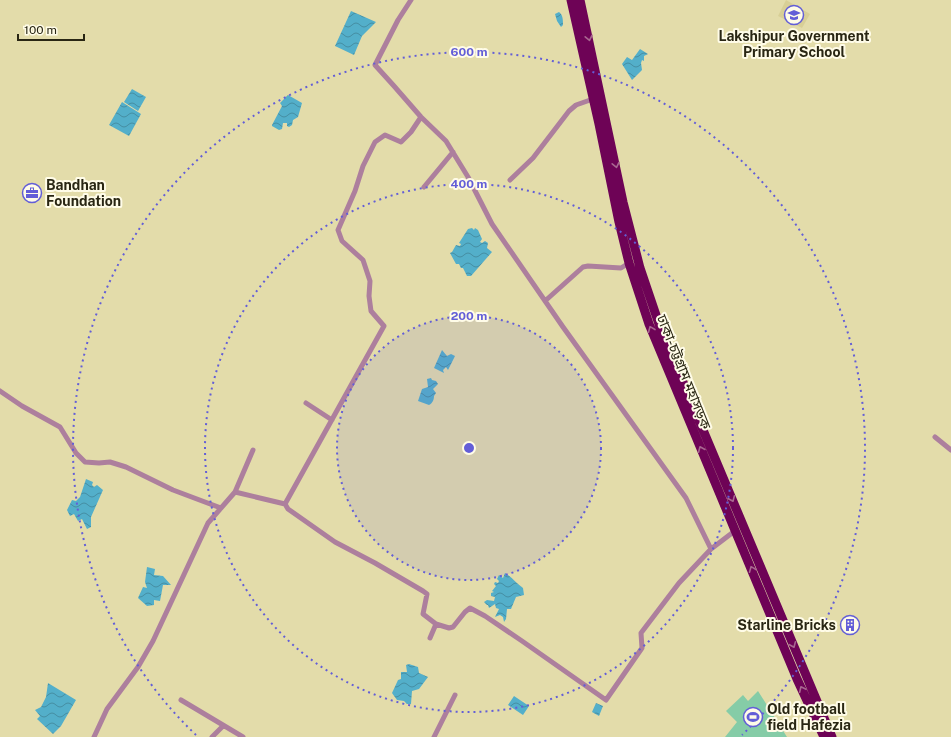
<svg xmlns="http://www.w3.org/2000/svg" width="951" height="737" font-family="'Public Sans','Noto Sans Bengali',sans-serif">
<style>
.built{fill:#d8cf96}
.pitch{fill:#85cca7}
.water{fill:url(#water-waves)}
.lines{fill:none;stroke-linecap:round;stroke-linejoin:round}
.street{stroke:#ad7f9d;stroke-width:5}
.highway{stroke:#6e0356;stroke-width:9}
.oneway{stroke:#a86790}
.ring{fill:none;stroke:#635ed7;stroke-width:2;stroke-dasharray:2 4}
.labels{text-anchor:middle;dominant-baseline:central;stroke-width:4;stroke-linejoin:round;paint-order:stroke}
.poi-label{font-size:14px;font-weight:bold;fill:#292613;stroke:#fffce8;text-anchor:start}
.street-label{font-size:14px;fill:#292613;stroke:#fffce8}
.centre{fill:#635ed7;stroke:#fffce8;stroke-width:2}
.ring-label{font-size:12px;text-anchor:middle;font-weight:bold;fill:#635ed7;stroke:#fffce8;stroke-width:4;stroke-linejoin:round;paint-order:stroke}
</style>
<defs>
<pattern id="water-waves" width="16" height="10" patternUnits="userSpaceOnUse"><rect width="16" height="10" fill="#53afca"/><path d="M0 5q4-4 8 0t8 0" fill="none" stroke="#458ea3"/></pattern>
</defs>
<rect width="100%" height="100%" fill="#e3dcaa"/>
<!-- built -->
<path class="built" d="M 786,0 L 810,14 L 802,28 L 778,16 Z"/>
<!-- pitch -->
<path class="pitch" d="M 758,691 L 787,737 L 725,737 L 737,722 L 726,711 L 743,695 L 748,701 Z"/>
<!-- water -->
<path class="water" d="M 351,11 L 376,22 L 362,36 L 354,55 L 335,46 Z
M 559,12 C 563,15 563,20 563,25 L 561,27 L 557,21 L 555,14 Z
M 640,49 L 648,54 L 644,56 L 644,61 L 642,60 L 641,63 L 642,70 L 632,80 L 622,64 L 627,57 L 632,60 Z
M 132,89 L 146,97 L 138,111 L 124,102 Z
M 288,95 L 302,103 L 298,117 L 293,120 L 292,125 L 289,127 L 287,126 L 287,123 L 283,123 L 282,129 L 279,130 L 272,126 L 272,125 L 282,106 L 280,103 Z
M 122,102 L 141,114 L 129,136 L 109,125 Z
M 472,228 L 474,230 L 475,228 L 478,230 L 482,239 L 480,242 L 482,243 L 485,241 L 488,243 L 487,248 L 492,252 L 471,276 L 467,276 L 463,268 L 461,268 L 459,264 L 456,264 L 450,253 L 452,252 L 456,245 L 460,246 L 461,244 L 459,243 L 468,229 Z
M 442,350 L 447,356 L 451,354 L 455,356 L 448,370 L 446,367 L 443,370 L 444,373 L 434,368 Z
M 431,378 L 432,380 L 436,381 L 438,384 L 433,389 L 436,393 L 434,396 C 434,399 433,403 429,405 L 418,401 L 422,389 L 428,387 L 427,379 Z
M 86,479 L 93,482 L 92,485 L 94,487 L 97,485 L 103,490 L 91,517 L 91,527 L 87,529 L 82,519 L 78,521 L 74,514 L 70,516 L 67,510 L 72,500 L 76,501 L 80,497 Z
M 147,567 L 155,569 L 154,575 L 163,576 L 171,585 L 163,585 L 160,601 L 154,600 L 154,605 L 147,606 L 138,598 L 143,587 L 147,588 L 145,582 Z
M 505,573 C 512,577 516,583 523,588 L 524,595 L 516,597 L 511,609 L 507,609 L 506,619 L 504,622 L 503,617 L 500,615 L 495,617 L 499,609 L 496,608 L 495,604 L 489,608 L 488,605 L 487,605 L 484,602 L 487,600 L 494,601 L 495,597 L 491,596 L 491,593 L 494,592 L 492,591 L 496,586 L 494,584 L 495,582 L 498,583 L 499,581 L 497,579 L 499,575 L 503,578 Z
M 409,664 L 418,667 L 419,673 L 428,677 L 419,689 L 412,691 L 411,704 L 407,704 L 404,701 L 397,700 L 392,693 L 398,680 L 401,679 L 401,672 L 407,672 L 406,665 Z
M 48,683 L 76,700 L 61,726 L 53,734 L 37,719 L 40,716 L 35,710 L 41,707 L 46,697 Z
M 514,696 L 529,706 L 523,715 L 508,705 Z
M 596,703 L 603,706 L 599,716 L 592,712 Z"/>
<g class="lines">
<!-- street -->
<path class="street" d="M 411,0 L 398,20 L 375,65 L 394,86 L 421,117 L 446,141 L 468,177 L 492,224 L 563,327 L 686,498 L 711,549
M 510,180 L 533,158 L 569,111 L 576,105 L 593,99
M 424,187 L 453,152
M 545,301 L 583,267 L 588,266 L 621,268 L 629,263
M 0,391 L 22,406 L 60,427 L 76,453 L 85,462 L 99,463 L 110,462 L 126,467 L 173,490 L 221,508
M 306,403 L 332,420
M 935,437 L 951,450
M 235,492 L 253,450
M 285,504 L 288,509 L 335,542 L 375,563 L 423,591 L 427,594 L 423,614 L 436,624 L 449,628 L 453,627 L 465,612 L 470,608 L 485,616 L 522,641 L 606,700 L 642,648 L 641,633 L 679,583 L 711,549 L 736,530
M 430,638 L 436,624
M 181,700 L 243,737
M 94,737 L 107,709 L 138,667 L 153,641 L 208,523 L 235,492 L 285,504 L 384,326 L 371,311 L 369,296 L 370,281 L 363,260 L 342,241 L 338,230 L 355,191 L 363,166 L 375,142 L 385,135 L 401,142 L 411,132 L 421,117
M 212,737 L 223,726
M 434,737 L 455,695"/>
<!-- highway -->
<path class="highway" d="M 571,0 L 599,124 L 619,222 L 629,263 L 649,324 L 797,679 L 824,737
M 580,0 L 623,202 L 640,268 L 661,330 L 832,737"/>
</g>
<!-- one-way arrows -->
<defs><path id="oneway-chevron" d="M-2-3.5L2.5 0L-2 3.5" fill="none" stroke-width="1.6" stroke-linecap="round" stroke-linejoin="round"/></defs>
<g class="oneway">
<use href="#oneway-chevron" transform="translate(589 38) rotate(78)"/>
<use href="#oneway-chevron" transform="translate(616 165) rotate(78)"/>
<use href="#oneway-chevron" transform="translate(651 329) rotate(-112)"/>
<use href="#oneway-chevron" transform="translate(701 449) rotate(-113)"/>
<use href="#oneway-chevron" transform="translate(732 499) rotate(67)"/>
<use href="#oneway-chevron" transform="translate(752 569) rotate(-112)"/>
<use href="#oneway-chevron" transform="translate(793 645) rotate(67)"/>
<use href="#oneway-chevron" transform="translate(802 689) rotate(-115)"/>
</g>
<!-- distance rings -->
<circle cx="469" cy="448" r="132" fill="#635ed7" fill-opacity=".12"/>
<g class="ring">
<circle cx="469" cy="448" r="132"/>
<circle cx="469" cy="448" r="264"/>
<path d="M196 735A396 396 0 1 1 742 735"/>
</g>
<!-- icons -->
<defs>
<symbol id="school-ring" viewBox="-11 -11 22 22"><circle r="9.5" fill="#fffce8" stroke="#635ed7" stroke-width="1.5"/><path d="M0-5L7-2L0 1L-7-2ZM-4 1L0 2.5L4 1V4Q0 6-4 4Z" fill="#635ed7"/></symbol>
<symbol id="office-ring" viewBox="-11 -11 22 22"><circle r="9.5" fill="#fffce8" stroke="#635ed7" stroke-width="1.5"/><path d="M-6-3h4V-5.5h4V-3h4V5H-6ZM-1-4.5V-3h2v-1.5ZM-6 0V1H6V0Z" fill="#635ed7"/></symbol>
<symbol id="building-ring" viewBox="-11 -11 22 22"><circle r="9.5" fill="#fffce8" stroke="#635ed7" stroke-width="1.5"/><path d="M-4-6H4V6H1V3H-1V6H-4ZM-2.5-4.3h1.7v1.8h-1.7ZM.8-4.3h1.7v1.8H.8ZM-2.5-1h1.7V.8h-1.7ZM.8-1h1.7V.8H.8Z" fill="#635ed7"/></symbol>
<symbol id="stadium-ring" viewBox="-11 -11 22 22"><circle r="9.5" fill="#fffce8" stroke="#635ed7" stroke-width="1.5"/><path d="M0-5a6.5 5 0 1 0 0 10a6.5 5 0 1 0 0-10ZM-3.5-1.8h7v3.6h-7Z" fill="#635ed7"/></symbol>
</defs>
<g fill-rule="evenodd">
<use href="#school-ring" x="783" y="4" width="22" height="22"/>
<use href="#office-ring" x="21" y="182" width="22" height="22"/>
<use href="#building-ring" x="839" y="614" width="22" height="22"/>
<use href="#stadium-ring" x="742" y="706" width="22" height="22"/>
</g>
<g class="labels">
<!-- poi labels -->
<g class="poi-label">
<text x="794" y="36" text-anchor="middle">Lakshipur Government<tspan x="794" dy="16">Primary School</tspan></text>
<text x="46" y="185">Bandhan<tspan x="46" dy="16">Foundation</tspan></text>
<text x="836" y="625" text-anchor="end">Starline Bricks</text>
<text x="767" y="709">Old football<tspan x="767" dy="16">field Hafezia</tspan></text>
</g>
<!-- street labels -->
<g class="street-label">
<text transform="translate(684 372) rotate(68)">ঢাকা-চট্টগ্রাম মহাসড়ক</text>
</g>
</g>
<circle cx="469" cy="448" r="6" class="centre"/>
<g class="ring-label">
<text x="469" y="56">600 m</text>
<text x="469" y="188">400 m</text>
<text x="469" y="320">200 m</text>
</g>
<!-- scale -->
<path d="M18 34v6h66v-6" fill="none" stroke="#292613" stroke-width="2"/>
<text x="24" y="34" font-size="12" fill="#292613" stroke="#fffce8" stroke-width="3" paint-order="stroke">100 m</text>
</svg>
